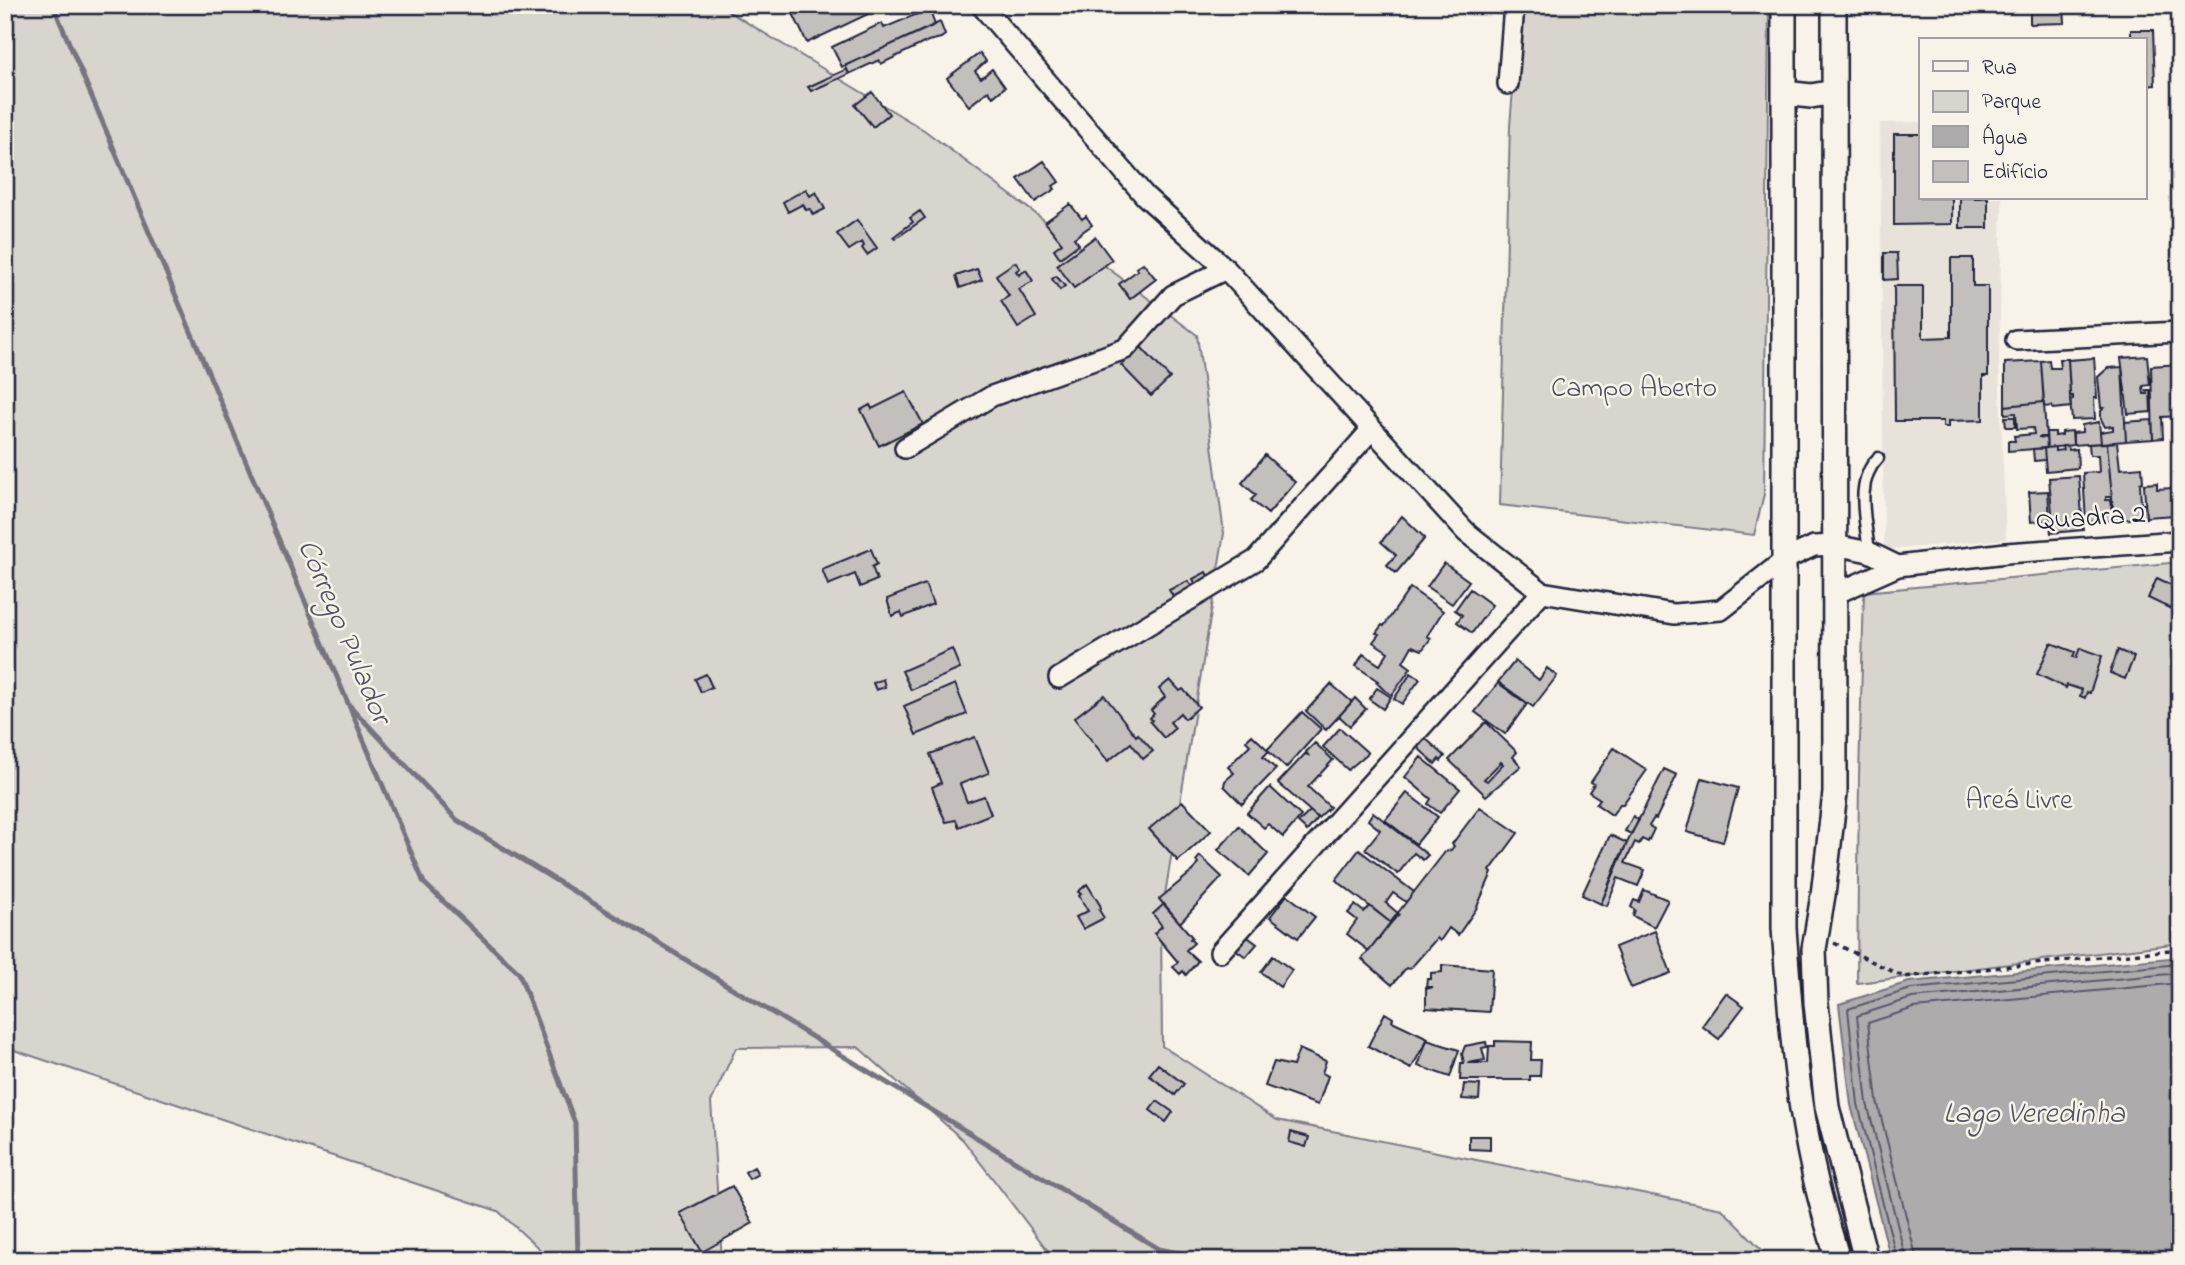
<svg xmlns="http://www.w3.org/2000/svg" width="2185" height="1265" font-family="'Indie Flower',sans-serif">
<style>
.built{fill:#e7e3db}
.green{fill:#d8d5cf;stroke:#7d7c85;stroke-width:2}
.water{fill:#aeabad;stroke:#76747f;stroke-width:2}
.lines{fill:none;stroke-linecap:round;stroke-linejoin:round}
.shore{stroke:#5a5969;stroke-width:2}
.stream{stroke:#76747f;stroke-width:5}
.building{fill:#c2bfbd;stroke:#22223b;stroke-width:2;fill-rule:evenodd}
.service-casing{stroke:#22223b;stroke-width:15}
.minor-casing{stroke:#22223b;stroke-width:24}
.tertiary-casing{stroke:#22223b;stroke-width:28}
.path{stroke:#22223b;stroke-width:3.5;stroke-dasharray:5 5;stroke-linecap:butt}
.service{stroke:#f7f3e8;stroke-width:10}
.minor{stroke:#f7f3e8;stroke-width:19}
.tertiary{stroke:#f7f3e8;stroke-width:23}
.labels{text-anchor:middle;dominant-baseline:central;stroke-width:5;stroke-linejoin:round;paint-order:stroke}
.park-label{font-size:28px;fill:#504f60;stroke:#f7f3e8}
.street-label{font-size:28px;fill:#22223b;stroke:#f7f3e8}
.water-label{font-size:30px;font-style:italic;fill:#535263;stroke:#f7f3e8}
</style>
<rect width="100%" height="100%" fill="#f7f3e8"/>
<filter id="ink" filterUnits="userSpaceOnUse"><feTurbulence type="fractalNoise" baseFrequency=".0143" numOctaves="2"/><feDisplacementMap in="SourceGraphic" scale="14" xChannelSelector="R" yChannelSelector="G"/><feConvolveMatrix kernelMatrix="1 2 1 2 8 2 1 2 1" color-interpolation-filters="sRGB"/></filter>
<g filter="url(#ink)">
<!-- built -->
<path class="built" d="M 1921,122 L 1921,198 L 2002,198 L 1999,367 L 2006,539 L 1884,550 L 1880,123 Z"/>
<!-- green -->
<path class="green" d="M 5,5 L 718,5 L 924,130 L 1197,335 L 1224,533 L 1161,919 L 1162,1046 L 1277,1120 L 1722,1209 L 1766,1254 L 1766,1260 L 1055,1260 L 963,1140 L 858,1047 L 736,1048 L 711,1102 L 722,1260 L 545,1260 L 546,1255 L 498,1211 L 5,1047 Z
M 1520,5 L 1769,5 L 1764,494 L 1754,535 L 1500,505 L 1510,126 Z
M 2180,562 L 2180,943 L 1857,983 L 1859,777 L 1864,592 Z"/>
<!-- water -->
<path class="water" d="M 2180,957 L 2180,1260 L 1891,1260 L 1851,1105 L 1839,1004 L 1909,982 Z"/>
<g class="lines">
<!-- shore -->
<path class="shore" d="M 1897,1260 L 1858,1104 L 1848,1009 L 1911,989 L 2180,964
M 1906,1260 L 1867,1103 L 1857,1016 L 1912,998 L 2180,973
M 1917,1260 L 1877,1101 L 1868,1023 L 1914,1008 L 2180,983"/>
<!-- stream -->
<path class="stream" d="M 53,5 L 424,883 L 519,973 L 575,1123 L 578,1260
M 350,706 L 457,820 L 1159,1249 L 1212,1260"/>
</g>
<!-- building -->
<path class="building" d="M 789,5 L 884,5 L 885,6 L 807,43 Z
M 2030,5 L 2064,5 L 2065,23 L 2030,24 Z
M 929,9 L 935,25 L 842,67 L 832,47 L 882,23 L 884,28 Z
M 940,22 L 945,35 L 941,38 L 928,41 L 881,64 L 879,60 L 849,74 L 845,66 Z
M 2131,30 L 2153,30 L 2155,85 L 2145,86 L 2145,40 L 2131,40 Z
M 980,53 L 986,61 L 975,71 L 981,78 L 992,69 L 1005,87 L 993,97 L 988,91 L 969,106 L 947,78 Z
M 847,69 L 849,74 L 811,91 L 808,87 Z
M 872,92 L 889,114 L 873,127 L 855,105 Z
M 1894,134 L 1921,134 L 1921,198 L 1952,198 L 1952,224 L 1894,225 Z
M 1044,161 L 1059,182 L 1053,186 L 1055,189 L 1035,202 L 1018,179 Z
M 806,189 L 810,196 L 816,192 L 825,209 L 813,215 L 810,209 L 806,210 L 803,204 L 788,212 L 783,202 Z
M 1960,198 L 1988,198 L 1988,228 L 1960,228 Z
M 1070,204 L 1082,219 L 1086,216 L 1092,225 L 1074,238 L 1079,244 L 1060,258 L 1054,249 L 1062,243 L 1045,222 Z
M 920,211 L 925,218 L 895,239 L 893,237 L 913,222 L 910,218 Z
M 857,220 L 877,248 L 867,255 L 862,248 L 864,246 L 862,242 L 849,250 L 837,234 Z
M 1095,237 L 1112,260 L 1074,288 L 1057,265 Z
M 1884,253 L 1897,253 L 1898,279 L 1884,280 Z
M 1951,258 L 1973,258 L 1973,286 L 1988,286 L 1988,376 L 1983,376 L 1983,420 L 1948,421 L 1948,427 L 1943,427 L 1943,421 L 1895,421 L 1894,286 L 1923,286 L 1923,338 L 1951,337 Z
M 1015,262 L 1020,268 L 1016,271 L 1019,275 L 1026,270 L 1033,281 L 1019,289 L 1036,317 L 1018,328 L 1001,301 L 1009,296 L 996,275 Z
M 1143,263 L 1156,279 L 1130,299 L 1119,284 L 1138,270 L 1136,268 Z
M 977,269 L 982,280 L 960,288 L 956,276 Z
M 1056,276 L 1065,286 L 1060,290 L 1052,279 Z
M 1141,347 L 1170,378 L 1151,396 L 1121,365 Z
M 2147,356 L 2150,385 L 2143,386 L 2144,394 L 2147,394 L 2146,390 L 2150,390 L 2151,412 L 2128,414 L 2121,358 Z
M 2094,358 L 2097,398 L 2094,398 L 2095,419 L 2072,420 L 2070,400 L 2073,400 L 2073,396 L 2070,396 L 2068,360 Z
M 2059,359 L 2068,359 L 2071,407 L 2053,409 L 2052,406 L 2044,407 L 2041,361 L 2049,360 L 2050,368 L 2060,368 Z
M 2041,361 L 2044,402 L 2005,406 L 2005,363 Z
M 2180,364 L 2180,416 L 2162,417 L 2163,438 L 2153,439 L 2151,366 Z
M 2122,367 L 2126,441 L 2101,443 L 2100,432 L 2113,430 L 2113,426 L 2105,427 L 2101,419 L 2101,411 L 2104,408 L 2101,408 L 2098,377 L 2108,368 Z
M 906,392 L 923,424 L 879,446 L 861,410 L 870,405 L 872,409 Z
M 2044,402 L 2046,437 L 2038,437 L 2046,438 L 2047,448 L 2008,451 L 2008,441 L 2015,441 L 2014,436 L 2034,434 L 2033,428 L 2017,429 L 2016,413 L 2005,414 L 2005,406 Z
M 2005,417 L 2015,417 L 2015,427 L 2006,427 Z
M 2152,420 L 2153,439 L 2126,441 L 2125,422 Z
M 2099,422 L 2101,443 L 2073,445 L 2073,433 L 2082,432 L 2082,425 Z
M 2072,431 L 2073,445 L 2047,448 L 2046,432 L 2055,432 L 2055,436 L 2062,435 L 2062,432 Z
M 2117,442 L 2120,469 L 2142,467 L 2143,482 L 2140,483 L 2141,504 L 2145,504 L 2146,518 L 2114,520 L 2107,443 Z
M 2107,443 L 2112,497 L 2106,497 L 2106,500 L 2111,500 L 2114,520 L 2086,522 L 2083,473 L 2099,472 L 2098,455 L 2090,455 L 2089,444 Z
M 2062,446 L 2068,446 L 2069,450 L 2077,449 L 2078,468 L 2046,471 L 2044,448 L 2055,447 L 2055,451 L 2063,450 Z
M 2044,448 L 2045,460 L 2034,461 L 2033,449 Z
M 1265,455 L 1295,482 L 1268,514 L 1251,500 L 1256,495 L 1242,483 Z
M 2180,460 L 2180,512 L 2178,512 L 2174,461 Z
M 2079,476 L 2083,530 L 2051,533 L 2050,525 L 2053,524 L 2049,478 Z
M 2157,483 L 2157,489 L 2173,488 L 2175,515 L 2146,517 L 2144,484 Z
M 2048,491 L 2050,520 L 2031,522 L 2029,492 Z
M 1402,516 L 1425,538 L 1396,573 L 1387,565 L 1396,555 L 1381,542 Z
M 871,549 L 877,564 L 872,567 L 877,580 L 860,587 L 855,574 L 828,585 L 822,569 Z
M 1444,563 L 1469,581 L 1452,604 L 1427,587 Z
M 1206,572 L 1213,586 L 1201,594 L 1193,579 Z
M 2157,578 L 2180,589 L 2171,609 L 2148,598 Z
M 1188,581 L 1197,595 L 1176,601 L 1169,590 Z
M 925,584 L 933,604 L 903,617 L 901,612 L 892,616 L 887,599 Z
M 1410,588 L 1443,611 L 1427,636 L 1431,638 L 1422,650 L 1412,646 L 1403,662 L 1411,668 L 1392,695 L 1383,689 L 1376,682 L 1378,681 L 1356,666 L 1363,654 L 1380,665 L 1388,652 L 1373,642 L 1379,634 L 1376,633 L 1382,625 L 1384,626 Z
M 1470,589 L 1492,605 L 1472,633 L 1457,622 L 1462,615 L 1455,610 Z
M 2051,643 L 2075,652 L 2073,657 L 2076,658 L 2080,648 L 2102,656 L 2090,693 L 2087,692 L 2085,698 L 2080,696 L 2082,690 L 2067,685 L 2066,688 L 2037,674 Z
M 952,649 L 960,669 L 911,690 L 902,671 Z
M 2118,650 L 2134,657 L 2125,679 L 2110,673 Z
M 1515,661 L 1539,680 L 1547,668 L 1557,676 L 1533,707 L 1498,682 Z
M 1411,673 L 1420,679 L 1402,704 L 1394,699 Z
M 706,674 L 712,687 L 701,692 L 695,679 Z
M 883,679 L 885,687 L 876,690 L 873,683 Z
M 1170,680 L 1180,691 L 1183,689 L 1199,707 L 1185,719 L 1180,713 L 1170,722 L 1175,728 L 1164,738 L 1150,722 L 1152,720 L 1150,718 L 1154,714 L 1151,710 L 1165,697 L 1159,689 Z
M 1498,683 L 1527,704 L 1505,734 L 1475,712 Z
M 955,684 L 967,714 L 916,735 L 904,706 Z
M 1331,684 L 1352,702 L 1326,730 L 1306,711 Z
M 1377,688 L 1391,697 L 1383,709 L 1369,699 Z
M 1104,695 L 1136,736 L 1138,734 L 1153,751 L 1143,759 L 1131,743 L 1108,761 L 1074,718 Z
M 1355,698 L 1366,709 L 1350,726 L 1339,716 Z
M 1302,712 L 1321,729 L 1286,768 L 1267,750 Z
M 1486,722 L 1517,752 L 1513,757 L 1521,766 L 1486,796 L 1449,760 ZM 1501,762 L 1503,764 L 1487,781 L 1484,779 Z
M 1340,728 L 1368,753 L 1348,770 L 1323,747 Z
M 1252,735 L 1269,751 L 1263,757 L 1276,769 L 1242,804 L 1224,786 L 1225,781 L 1234,773 L 1228,767 L 1250,745 L 1246,741 Z
M 975,737 L 989,773 L 960,784 L 967,802 L 984,796 L 991,814 L 959,827 L 956,820 L 946,822 L 941,811 L 932,787 L 941,783 L 930,754 Z
M 1425,738 L 1445,756 L 1441,761 L 1439,759 L 1435,764 L 1417,747 Z
M 1315,743 L 1333,760 L 1308,787 L 1330,807 L 1318,818 L 1278,783 L 1305,754 L 1308,755 L 1306,752 Z
M 1614,748 L 1647,770 L 1623,804 L 1620,804 L 1612,815 L 1596,804 L 1600,799 L 1589,792 L 1594,784 L 1591,782 Z
M 1421,757 L 1460,789 L 1440,813 L 1428,804 L 1431,799 L 1405,777 Z
M 1664,769 L 1677,775 L 1656,819 L 1654,818 L 1649,826 L 1654,829 L 1648,842 L 1642,839 L 1639,844 L 1635,842 L 1625,863 L 1645,870 L 1638,886 L 1618,878 L 1607,906 L 1601,904 L 1618,861 Z
M 1702,778 L 1738,788 L 1723,842 L 1687,832 Z
M 1270,787 L 1301,816 L 1283,837 L 1268,824 L 1264,828 L 1247,813 Z
M 1407,793 L 1438,817 L 1416,844 L 1385,820 Z
M 1182,801 L 1211,831 L 1178,861 L 1149,829 Z
M 1480,807 L 1518,833 L 1490,871 L 1492,873 L 1476,909 L 1458,935 L 1449,928 L 1440,941 L 1437,938 L 1410,969 L 1406,968 L 1392,985 L 1362,959 L 1445,852 L 1451,850 L 1454,846 L 1452,844 Z
M 1310,811 L 1318,818 L 1307,831 L 1298,823 Z
M 1373,812 L 1428,855 L 1423,860 L 1414,853 L 1398,874 L 1365,849 L 1380,830 L 1368,820 Z
M 1633,816 L 1639,820 L 1631,834 L 1625,831 Z
M 1239,826 L 1268,854 L 1249,876 L 1218,850 Z
M 1610,835 L 1627,843 L 1601,904 L 1582,895 Z
M 1359,850 L 1414,892 L 1406,902 L 1393,893 L 1386,903 L 1399,914 L 1391,923 L 1336,880 Z
M 1200,856 L 1222,877 L 1180,923 L 1159,899 L 1194,870 L 1198,863 L 1196,861 Z
M 1087,884 L 1100,905 L 1101,908 L 1099,910 L 1104,918 L 1083,929 L 1076,917 L 1088,911 L 1079,896 L 1081,894 L 1078,892 Z
M 1644,890 L 1668,900 L 1654,927 L 1633,916 L 1635,910 L 1631,907 L 1634,900 L 1639,902 Z
M 1287,895 L 1315,917 L 1298,938 L 1270,917 Z
M 1164,904 L 1192,937 L 1190,939 L 1194,943 L 1186,950 L 1198,961 L 1186,975 L 1183,971 L 1180,974 L 1173,967 L 1178,962 L 1154,933 L 1162,926 L 1153,914 Z
M 1355,905 L 1364,912 L 1370,906 L 1391,923 L 1369,951 L 1347,934 L 1357,920 L 1348,913 Z
M 1655,931 L 1671,973 L 1631,988 L 1615,947 Z
M 1241,932 L 1257,944 L 1246,957 L 1231,946 Z
M 1273,956 L 1292,970 L 1280,987 L 1261,972 Z
M 1442,965 L 1492,969 L 1489,1012 L 1426,1008 L 1426,989 L 1433,987 L 1426,987 L 1427,979 L 1431,979 L 1431,973 L 1442,972 Z
M 1726,993 L 1744,1006 L 1719,1039 L 1702,1026 Z
M 1385,1013 L 1393,1018 L 1392,1021 L 1428,1038 L 1411,1069 L 1368,1046 Z
M 1427,1040 L 1459,1050 L 1450,1077 L 1418,1066 Z
M 1495,1041 L 1532,1042 L 1531,1060 L 1541,1060 L 1540,1076 L 1530,1076 L 1530,1080 L 1460,1080 L 1461,1063 L 1464,1063 L 1462,1054 L 1465,1046 L 1486,1042 L 1487,1047 L 1482,1048 L 1485,1060 L 1468,1063 L 1488,1063 L 1489,1046 L 1495,1046 Z
M 1299,1049 L 1326,1061 L 1322,1073 L 1328,1076 L 1318,1105 L 1265,1086 L 1274,1062 L 1293,1066 Z
M 1158,1064 L 1184,1084 L 1175,1095 L 1149,1075 Z
M 1464,1084 L 1480,1085 L 1479,1100 L 1462,1099 Z
M 1157,1101 L 1173,1112 L 1166,1122 L 1150,1110 Z
M 1291,1132 L 1309,1137 L 1306,1147 L 1289,1142 Z
M 1469,1136 L 1490,1136 L 1490,1150 L 1469,1149 Z
M 754,1167 L 758,1174 L 749,1179 L 745,1172 Z
M 732,1186 L 753,1223 L 702,1252 L 680,1213 Z"/>
<g class="lines">
<defs>
<path id="service" d="M 1869,552 C 1866,521 1854,482 1878,458"/>
<path id="minor" d="M 981,5 L 1145,196 L 1226,269 L 1466,532 L 1542,592 L 1674,614 L 1721,610 L 1786,559 L 1814,546 L 1835,545 L 1869,552 L 1898,566 L 2006,553 L 2180,541
M 1508,84 L 1514,5
M 2016,340 L 2180,332
M 905,448 L 992,396 L 1125,349 L 1173,295 L 1226,269
M 1835,594 L 1898,566
M 1059,678 L 1256,560 L 1372,429
M 1220,952 L 1542,592"/>
<path id="tertiary" d="M 1784,5 L 1784,928 C 1790,1012 1796,1095 1815,1177 C 1821,1205 1830,1232 1838,1260
M 1834,5 L 1835,793 L 1823,895 L 1814,949 L 1816,1003 L 1827,1107 L 1866,1260
M 1784,93 L 1811,96 L 1834,92"/>
</defs>
<!-- service casing -->
<use href="#service" class="service-casing"/>
<!-- minor casing -->
<use href="#minor" class="minor-casing"/>
<!-- tertiary casing -->
<use href="#tertiary" class="tertiary-casing"/>
<!-- path -->
<path class="path" d="M 1834,943 L 1904,977 L 2180,949"/>
<!-- service -->
<use href="#service" class="service"/>
<!-- minor -->
<use href="#minor" class="minor"/>
<!-- tertiary -->
<use href="#tertiary" class="tertiary"/>
</g>
</g>
<g class="labels">
<!-- park labels -->
<g class="park-label">
<text x="1634" y="389">Campo Aberto</text>
<text x="2019" y="801">Areá Livre</text>
</g>
<!-- street labels -->
<g class="street-label">
<text transform="translate(2091 519) rotate(-4)">Quadra 2</text>
</g>
<!-- water labels -->
<g class="water-label">
<text transform="translate(343 632) rotate(67)">Córrego Pulador</text>
<text x="2034" y="1115">Lago Veredinha</text>
</g>
</g>
<!-- margin -->
<rect width="2185" height="1265" fill="none" stroke="#f7f3e8" stroke-width="28"/>
<rect x="14" y="14" width="2157" height="1237" fill="none" stroke="#22223b" stroke-width="2.5" filter="url(#ink)"/>
<!-- legend -->
<rect x="1919" y="38" width="228" height="161" fill="#f7f3e8" stroke="#a29fa3" stroke-width="2"/>
<rect x="1933" y="61" width="35" height="10" fill="#f7f3e8" stroke="#a29fa3" stroke-width="2"/>
<text x="1982" y="74" font-size="21" fill="#22223b">Rua</text>
<rect x="1933" y="91" width="35" height="21" fill="#d8d5cf" stroke="#a29fa3" stroke-width="2"/>
<text x="1982" y="108" font-size="21" fill="#22223b">Parque</text>
<rect x="1933" y="126" width="35" height="21" fill="#aeabad" stroke="#a29fa3" stroke-width="2"/>
<text x="1982" y="144" font-size="21" fill="#22223b">Água</text>
<rect x="1933" y="161" width="35" height="21" fill="#c2bfbd" stroke="#a29fa3" stroke-width="2"/>
<text x="1982" y="178" font-size="21" fill="#22223b">Edifício</text>
</svg>
